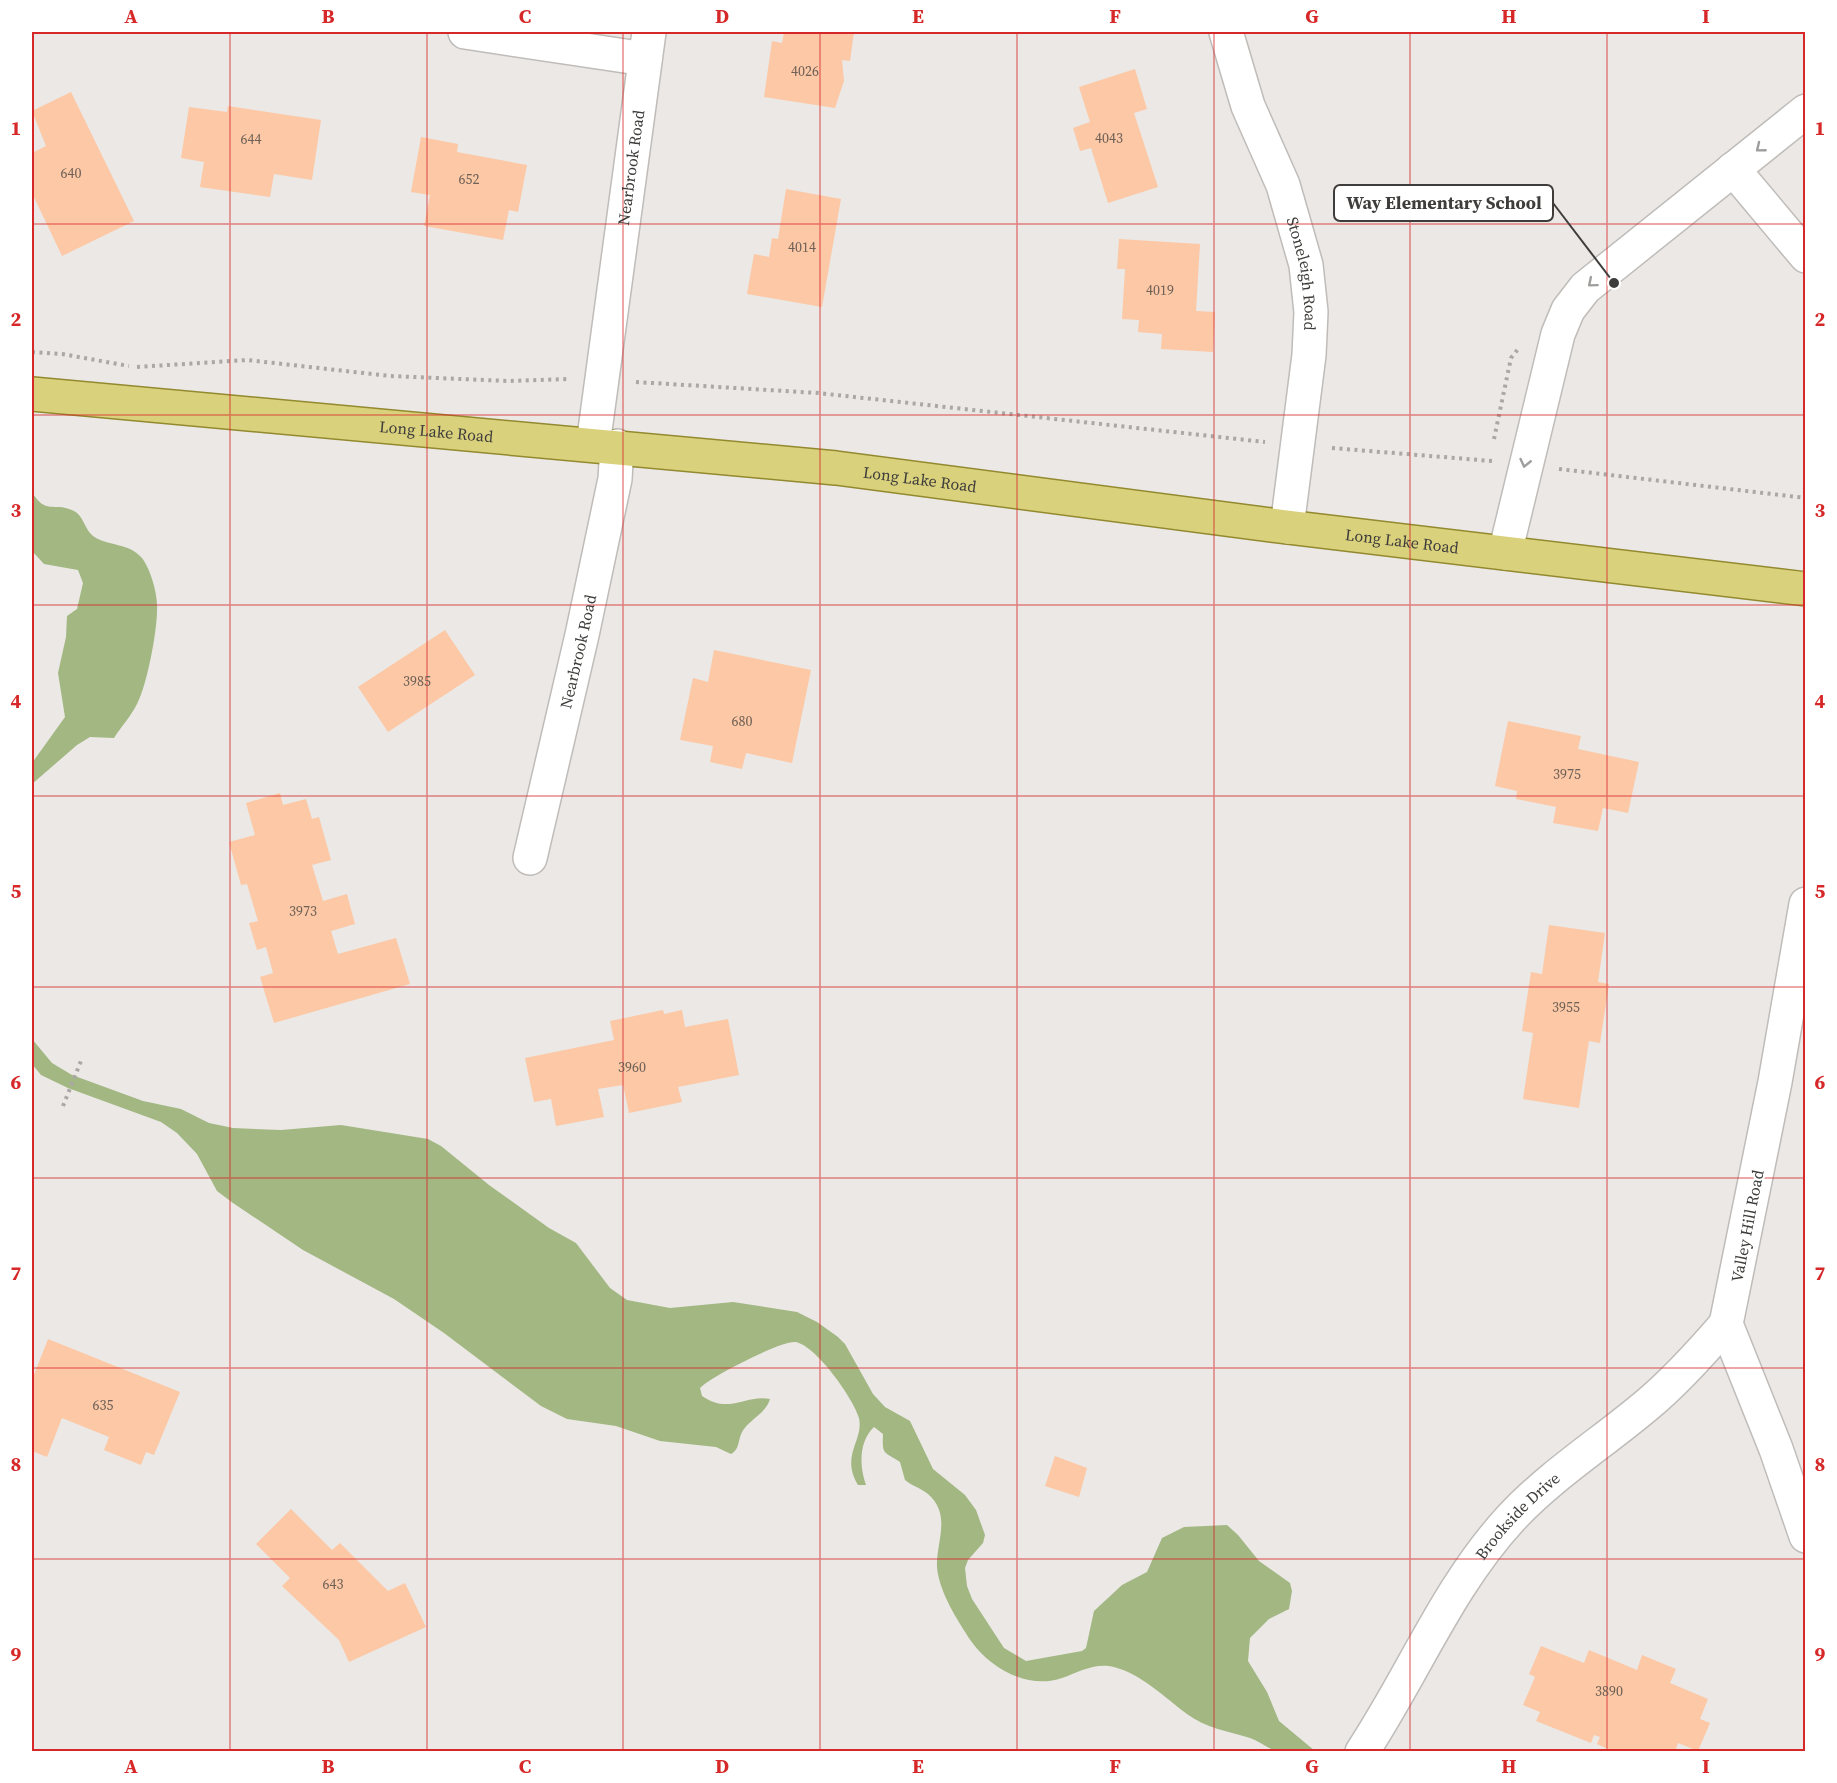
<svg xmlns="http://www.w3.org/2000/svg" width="1837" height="1783" font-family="'Source Serif 4',serif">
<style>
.water{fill:#a2b782}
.building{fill:#fcc8a5}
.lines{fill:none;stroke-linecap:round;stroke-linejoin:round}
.minor-casing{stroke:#bfbcb9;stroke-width:36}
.major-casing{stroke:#93892e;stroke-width:36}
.path{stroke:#aaa7a5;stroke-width:4;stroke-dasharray:3 4.5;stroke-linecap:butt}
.minor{stroke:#fff;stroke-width:33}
.major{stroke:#dad17d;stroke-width:33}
.oneway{stroke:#9e9e9d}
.grid{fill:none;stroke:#d62828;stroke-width:1.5;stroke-opacity:0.55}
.labels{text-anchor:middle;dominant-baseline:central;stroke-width:4.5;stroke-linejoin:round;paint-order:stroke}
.number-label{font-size:14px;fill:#6e6056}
.street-label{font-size:16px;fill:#3e3d3b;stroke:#fff}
.leader{fill:none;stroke:#3e3d3b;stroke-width:2}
.callout-dot{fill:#3e3d3b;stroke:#fff;stroke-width:2}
.callout{fill:#fff;stroke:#3e3d3b;stroke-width:2}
.callout-label{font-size:18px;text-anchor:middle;font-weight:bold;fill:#3e3d3b}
.neatline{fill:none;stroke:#d62828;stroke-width:2}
.grid-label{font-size:20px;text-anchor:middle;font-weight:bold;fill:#d62828}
</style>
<rect width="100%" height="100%" fill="#ebe8e5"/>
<!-- water -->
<path class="water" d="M 32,492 C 46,516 54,501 74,511 C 83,515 85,530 93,536 C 109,547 128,542 142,558 C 151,570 158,595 157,610 C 157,632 147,685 137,704 C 131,716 121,727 114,738 L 90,737 L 77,745 L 32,784 L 32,763 L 65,717 L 58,673 L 66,637 L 67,616 L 77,609 L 83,583 L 78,570 L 44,564 L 33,552 Z
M 32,1039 L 52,1063 L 72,1075 L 143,1101 L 181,1109 L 209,1123 L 233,1128 L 281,1130 L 341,1125 L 428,1139 L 441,1146 L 489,1185 L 549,1228 L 576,1243 L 610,1288 L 627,1300 L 670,1308 L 733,1302 L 797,1312 L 817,1322 L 838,1337 L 845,1344 L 873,1394 L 885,1407 L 910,1421 L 933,1469 L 965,1495 L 976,1510 L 985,1535 L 983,1543 L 968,1560 L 965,1568 L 967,1586 L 972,1599 L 1004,1648 L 1026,1661 L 1082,1651 L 1086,1648 L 1094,1611 L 1122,1585 L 1147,1572 L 1162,1538 L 1184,1527 L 1227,1525 L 1238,1535 L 1259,1561 L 1290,1583 L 1292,1591 L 1289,1609 L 1269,1619 L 1250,1638 L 1248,1661 L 1267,1692 L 1279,1721 L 1315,1751 C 1304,1752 1289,1754 1278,1752 C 1269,1749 1259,1741 1250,1738 C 1227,1731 1206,1728 1187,1714 C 1164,1697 1143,1675 1114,1667 C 1095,1662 1079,1672 1062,1678 C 1028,1690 990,1668 971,1641 C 958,1621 939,1592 937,1567 C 936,1542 952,1515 928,1494 C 921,1488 912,1486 905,1480 L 900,1462 C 884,1451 882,1456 883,1434 L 874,1427 C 859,1441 859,1466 866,1485 L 858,1485 C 840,1455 864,1441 859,1418 C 854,1399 815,1344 795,1342 C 780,1341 710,1377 700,1388 L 702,1396 C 729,1415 746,1394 770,1399 C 766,1413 752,1418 744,1429 C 737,1438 741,1449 731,1454 L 716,1447 L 660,1441 L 616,1426 L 567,1419 L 541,1406 L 444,1333 L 394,1299 L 303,1250 L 233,1203 L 217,1191 L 197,1154 L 177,1133 L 161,1122 L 68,1088 L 41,1075 L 32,1064 Z"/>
<!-- building -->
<path class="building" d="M 784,32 L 854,32 L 850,61 L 842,60 L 844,81 L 835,108 L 764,97 L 772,41 L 782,43 Z
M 1135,69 L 1147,109 L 1134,113 L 1158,187 L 1108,203 L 1091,148 L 1080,151 L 1073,128 L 1090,122 L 1079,87 Z
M 71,92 L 134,221 L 62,256 L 32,193 L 32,153 L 46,146 L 32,111 Z
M 228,106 L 321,120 L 312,180 L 274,174 L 270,197 L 200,187 L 204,162 L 181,158 L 189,107 L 227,112 Z
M 421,137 L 458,144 L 457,152 L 527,165 L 518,212 L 509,210 L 503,240 L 424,226 L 430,195 L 411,192 Z
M 786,189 L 841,199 L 822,307 L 747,294 L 754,254 L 769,257 L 772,238 L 778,239 Z
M 1119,239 L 1200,244 L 1196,311 L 1215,312 L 1213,352 L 1161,349 L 1162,334 L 1138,332 L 1139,320 L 1122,319 L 1125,269 L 1117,269 Z
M 445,630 L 475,675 L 388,732 L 358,687 Z
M 714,650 L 811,670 L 792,763 L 746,753 L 742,769 L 710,762 L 713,746 L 680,740 L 693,678 L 708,682 Z
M 1508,721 L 1581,736 L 1578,749 L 1639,762 L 1628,813 L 1603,808 L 1598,831 L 1553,823 L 1556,807 L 1516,799 L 1517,791 L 1495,786 Z
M 280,793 L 283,805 L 306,799 L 312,819 L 319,817 L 331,860 L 312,865 L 323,901 L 347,894 L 355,924 L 331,931 L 338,954 L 396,938 L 410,984 L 274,1023 L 260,977 L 273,973 L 266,947 L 257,950 L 249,923 L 258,921 L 247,884 L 241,885 L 229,842 L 255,835 L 246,803 Z
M 1549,925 L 1605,933 L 1598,982 L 1609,984 L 1600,1043 L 1589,1041 L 1579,1108 L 1523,1099 L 1533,1033 L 1522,1031 L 1531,972 L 1542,974 Z
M 663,1010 L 664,1014 L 682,1010 L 685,1027 L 728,1019 L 739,1075 L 678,1087 L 682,1102 L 629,1113 L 623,1085 L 598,1089 L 604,1117 L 556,1126 L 551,1099 L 534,1102 L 525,1058 L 614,1040 L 610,1021 Z
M 48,1339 L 180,1392 L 154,1455 L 146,1452 L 141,1465 L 104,1450 L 109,1437 L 62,1418 L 47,1457 L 32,1451 L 32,1380 Z
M 1055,1456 L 1087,1468 L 1079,1497 L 1045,1486 Z
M 291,1509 L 332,1550 L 340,1543 L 388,1591 L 405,1583 L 426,1627 L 349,1662 L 339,1640 L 282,1586 L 290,1578 L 256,1544 Z
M 1541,1646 L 1584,1663 L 1589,1650 L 1637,1670 L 1642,1655 L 1676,1669 L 1670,1683 L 1708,1699 L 1700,1719 L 1710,1723 L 1698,1751 L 1678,1743 L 1675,1752 L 1614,1752 L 1597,1744 L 1600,1737 L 1594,1735 L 1591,1743 L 1536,1721 L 1540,1712 L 1523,1705 L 1535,1677 L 1529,1674 Z"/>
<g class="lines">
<defs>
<g id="minor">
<path d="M 465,32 L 645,59"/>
<path id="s1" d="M 1226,32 L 1248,106 L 1283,185 L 1306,265 L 1311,312 L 1309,355 L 1287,527"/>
<path d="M 1733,169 L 1806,256"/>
<path id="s2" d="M 593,445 L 649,32"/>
<path d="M 1505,553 L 1558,334 L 1568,310 L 1585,288 L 1806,111"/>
<path id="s3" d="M 530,858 L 582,635 L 615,479 L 617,446"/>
<path d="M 1806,904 L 1775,1082 L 1726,1324 L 1776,1449 L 1806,1536"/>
<path id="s4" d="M 1362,1752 C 1413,1675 1448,1586 1511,1518 C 1551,1475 1602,1443 1647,1405 C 1676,1381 1701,1353 1726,1324"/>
</g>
<g id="major">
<path id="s5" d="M 32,394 L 836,468 L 1287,527 L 1806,589"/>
</g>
</defs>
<!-- minor casing -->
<use href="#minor" class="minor-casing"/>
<!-- major casing -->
<use href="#major" class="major-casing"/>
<!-- path -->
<path class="path" d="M 32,352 L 62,354 L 129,366
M 137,367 L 247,360 L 390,376 L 508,381 L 569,379
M 636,382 L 818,393 L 1265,442
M 1494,439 L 1511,358 L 1518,349
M 1332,448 L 1492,461
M 1559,469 L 1806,498
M 63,1106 L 81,1061"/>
<!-- minor -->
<use href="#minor" class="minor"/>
<!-- major -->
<use href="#major" class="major"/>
</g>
<!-- one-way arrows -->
<defs><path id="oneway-chevron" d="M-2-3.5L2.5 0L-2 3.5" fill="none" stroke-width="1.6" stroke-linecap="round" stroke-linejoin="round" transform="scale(1.5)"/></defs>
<g class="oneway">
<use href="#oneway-chevron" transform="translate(1760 148) rotate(141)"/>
<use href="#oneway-chevron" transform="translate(1592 283) rotate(140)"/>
<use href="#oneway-chevron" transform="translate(1525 463) rotate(103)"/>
</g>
<!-- grid -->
<path class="grid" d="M 230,32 L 230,1752M 427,32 L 427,1752M 623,32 L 623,1752M 820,32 L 820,1752M 1017,32 L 1017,1752M 1214,32 L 1214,1752M 1410,32 L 1410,1752M 1607,32 L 1607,1752M 32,224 L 1806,224M 32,415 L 1806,415M 32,605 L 1806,605M 32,796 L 1806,796M 32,987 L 1806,987M 32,1178 L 1806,1178M 32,1368 L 1806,1368M 32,1559 L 1806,1559"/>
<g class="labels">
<!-- number labels -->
<g class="number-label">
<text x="805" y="71">4026</text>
<text x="1109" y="138">4043</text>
<text x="251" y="139">644</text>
<text x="71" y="173">640</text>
<text x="469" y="179">652</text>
<text x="802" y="247">4014</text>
<text x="1160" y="290">4019</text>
<text x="417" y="681">3985</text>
<text x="742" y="721">680</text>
<text x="1567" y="774">3975</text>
<text x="303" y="911">3973</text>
<text x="1566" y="1007">3955</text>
<text x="632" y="1067">3960</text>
<text x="103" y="1405">635</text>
<text x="333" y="1584">643</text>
<text x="1609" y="1691">3890</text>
</g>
<!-- street labels -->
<g class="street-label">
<text stroke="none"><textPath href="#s2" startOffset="280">Nearbrook Road</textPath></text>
<text stroke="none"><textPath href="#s1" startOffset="255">Stoneleigh Road</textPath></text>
<text stroke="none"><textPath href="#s5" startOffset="406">Long Lake Road</textPath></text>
<text stroke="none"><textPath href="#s5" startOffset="892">Long Lake Road</textPath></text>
<text stroke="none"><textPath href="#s5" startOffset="1378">Long Lake Road</textPath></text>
<text stroke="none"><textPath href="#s3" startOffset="212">Nearbrook Road</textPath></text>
<text transform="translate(1747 1226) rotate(-79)">Valley Hill Road</text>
<text stroke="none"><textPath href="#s4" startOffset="284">Brookside Drive</textPath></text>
</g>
</g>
<!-- callouts -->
<path class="leader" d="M1614 283L1553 203"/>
<circle class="callout-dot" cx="1614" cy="283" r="6"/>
<rect class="callout" x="1334" y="185" width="219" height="36" rx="6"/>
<g class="callout-label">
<text x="1444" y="209">Way Elementary School</text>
</g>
<!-- border -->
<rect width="1837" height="1783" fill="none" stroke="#ffffff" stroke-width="66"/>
<rect x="33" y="33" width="1771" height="1717" class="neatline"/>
<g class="grid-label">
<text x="131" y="23">A</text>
<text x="328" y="23">B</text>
<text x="525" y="23">C</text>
<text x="722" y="23">D</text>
<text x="918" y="23">E</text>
<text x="1115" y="23">F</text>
<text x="1312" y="23">G</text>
<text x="1509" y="23">H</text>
<text x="1706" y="23">I</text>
<text x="16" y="135">1</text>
<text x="1820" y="135">1</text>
<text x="16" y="326">2</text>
<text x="1820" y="326">2</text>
<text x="16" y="517">3</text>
<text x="1820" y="517">3</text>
<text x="16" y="708">4</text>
<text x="1820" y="708">4</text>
<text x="16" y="898">5</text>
<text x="1820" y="898">5</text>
<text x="16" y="1089">6</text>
<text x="1820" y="1089">6</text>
<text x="16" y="1280">7</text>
<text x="1820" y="1280">7</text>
<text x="16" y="1471">8</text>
<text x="1820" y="1471">8</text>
<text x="16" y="1661">9</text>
<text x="1820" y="1661">9</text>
<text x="131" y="1773">A</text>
<text x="328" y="1773">B</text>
<text x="525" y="1773">C</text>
<text x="722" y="1773">D</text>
<text x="918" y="1773">E</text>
<text x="1115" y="1773">F</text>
<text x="1312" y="1773">G</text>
<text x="1509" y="1773">H</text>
<text x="1706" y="1773">I</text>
</g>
</svg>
